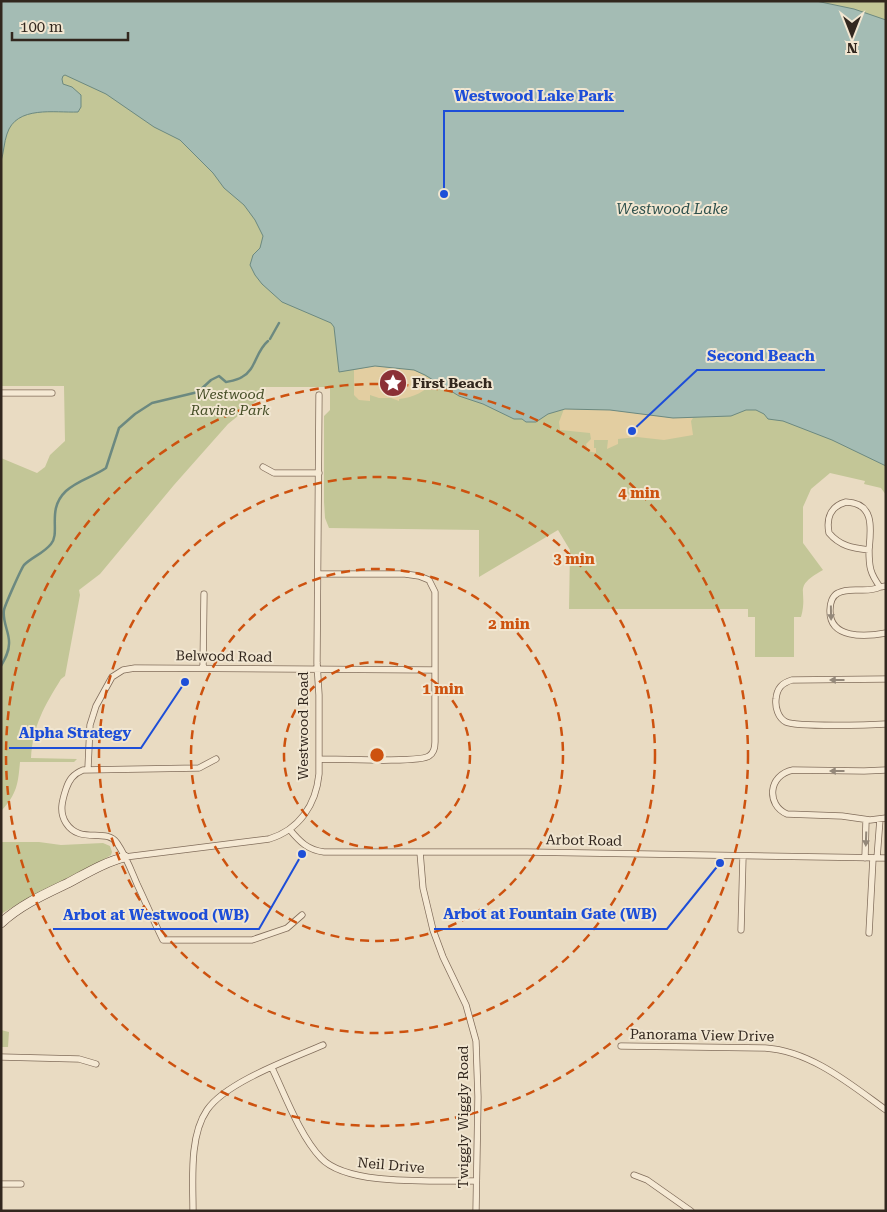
<svg xmlns="http://www.w3.org/2000/svg" width="887" height="1212" font-family="'Roboto Serif',serif">
<style>
.green{fill:#c3c697}
.sand{fill:#e3cea1}
.water{fill:#a4bcb4;stroke:#6c8980}
.lines{fill:none;stroke-linecap:round;stroke-linejoin:round}
.stream{stroke:#6c8980;stroke-width:2.5}
.street-casing{stroke:#816d5b;stroke-width:7}
.secondary-casing{stroke:#634e3e;stroke-width:10}
.street{stroke:#f5e9d4;stroke-width:5.5}
.secondary{stroke:#f5e9d4;stroke-width:9}
.oneway{fill:#948879}
.ring{fill:none;stroke:#cd520f;stroke-width:2.5;stroke-dasharray:9 6}
.labels{text-anchor:middle;dominant-baseline:central;stroke-width:4;stroke-linejoin:round;paint-order:stroke}
.poi-label{font-size:14px;font-weight:bold;fill:#32271e;stroke:#f1e6d1;text-anchor:start}
.park-label{font-size:14px;font-style:italic;fill:#454d26;stroke:#f1e6d1}
.street-label{font-size:14px;fill:#32271e;stroke:#f1e6d1}
.water-label{font-size:15px;font-style:italic;fill:#2e514d;stroke:#f1e6d1}
.centre{fill:#cd520f;stroke:#f1e6d1;stroke-width:2.5}
.ring-label{font-size:15px;text-anchor:middle;font-weight:bold;fill:#cd520f;stroke:#f1e6d1;stroke-width:4;stroke-linejoin:round;paint-order:stroke}
.leader{fill:none;stroke:#1d4ed8;stroke-width:2}
.callout-dot{fill:#1d4ed8;stroke:#f1e6d1;stroke-width:2}
.callout-label{font-size:15px;text-anchor:middle;font-weight:bold;fill:#1d4ed8;stroke:#f1e6d1;stroke-width:4;stroke-linejoin:round;paint-order:stroke}
</style>
<rect width="100%" height="100%" fill="#e9dbc2"/>
<!-- green -->
<path class="green" d="M 1,1 L 886,1 L 886,495 L 881,488 L 864,484 L 865,481 L 830,473 L 811,489 L 803,507 L 803,543 L 823,570 C 791,588 809,589 801,617 L 794,617 L 794,657 L 755,657 L 755,617 L 748,617 L 748,609 L 569,609 L 570,550 L 558,530 L 479,577 L 479,530 L 329,528 L 325,518 L 324,502 L 324,416 L 330,410 L 330,387 L 264,387 L 265,394 L 228,424 L 174,485 L 100,574 L 79,590 L 80,595 L 65,676 L 61,679 C 44,707 33,725 31,758 L 77,759 L 74,762 L 20,762 C 18,784 17,794 1,811 L 1,458 L 37,473 L 45,467 L 50,455 L 65,441 L 64,386 L 1,386 Z
M 1,842 L 39,842 L 61,845 L 103,843 L 110,846 L 112,852 L 111,855 L 103,860 L 23,901 L 1,914 Z
M 1,1030 L 9,1032 L 8,1047 L 1,1047 Z"/>
<!-- sand -->
<path class="sand" d="M 375,366 L 414,370 L 434,381 C 427,391 412,398 399,399 L 399,401 L 391,398 L 379,398 L 370,395 L 370,401 L 359,400 L 354,395 L 354,370 Z
M 564,409 L 610,410 L 673,418 L 693,418 L 691,421 L 693,435 L 664,440 L 637,437 L 618,439 L 618,444 L 607,449 L 608,440 L 594,440 L 594,448 L 596,448 L 596,453 L 588,451 L 586,444 L 591,439 L 590,433 L 560,430 L 559,422 Z"/>
<!-- water -->
<path class="water" d="M 1,1 L 816,1 L 854,9 L 886,20 L 886,466 L 832,440 L 783,421 L 768,419 L 764,414 L 756,410 L 746,410 L 731,416 L 673,418 L 610,410 L 565,409 L 548,414 L 536,422 L 526,422 L 522,419 L 514,419 L 483,404 L 459,396 L 425,375 L 414,370 L 375,366 L 339,372 L 334,327 L 331,323 L 282,302 L 262,284 L 255,275 L 250,265 L 253,255 L 260,248 L 263,236 L 255,220 L 244,205 L 224,188 L 213,173 L 180,140 L 154,127 L 106,94 L 65,75 L 63,76 L 62,79 L 63,84 L 72,87 L 81,95 L 81,107 L 78,112 C 55,113 16,105 7,134 C 4,142 4,152 1,161 Z"/>
<g class="lines">
<!-- stream -->
<path class="stream" d="M 270,339 L 279,323
M 1,666 C 5,659 9,652 9,644 C 10,633 2,622 4,610 C 5,605 21,569 24,565 C 32,557 44,553 51,544 C 61,532 46,510 66,491 C 78,480 93,477 106,468 L 119,428 L 135,414 L 152,403 L 198,392 L 211,380 L 219,376 L 226,382 C 231,381 238,380 242,377 C 256,370 255,352 268,341"/>
<defs>
<path id="street" d="M 1,393 L 52,393
M 263,467 L 274,473 L 319,473
M 846,502 C 875,503 871,529 869,550 C 852,548 840,546 829,533 C 826,518 831,506 846,502 Z
M 869,550 C 869,567 870,573 880,587 L 886,586
M 318,574 L 405,574 L 419,576 L 429,580 L 435,592 L 435,742 C 435,747 434,753 429,756 C 420,763 336,759 319,759
M 880,587 C 867,594 851,586 838,593 C 832,596 830,604 830,610 C 829,639 865,637 886,633
M 203,668 L 204,594
M 886,679 L 792,680 C 782,683 777,688 776,699 C 775,707 778,718 786,722 C 796,727 871,725 886,724
M 216,759 L 199,768 L 83,770 C 73,774 69,780 66,789 C 62,801 59,812 66,823 C 80,845 106,827 117,843 C 126,856 131,870 137,884 C 146,903 154,922 163,940 L 252,940 L 287,928 L 302,915
M 88,768 L 90,725 L 96,706 L 112,677 L 123,670 L 135,668 L 435,670
M 886,770 L 864,771 L 793,770 C 768,775 766,805 787,814 L 842,816 L 870,820 L 886,818
M 290,830 C 300,842 308,850 324,852 L 527,852 L 886,858
M 420,852 L 423,888 L 433,930 L 443,957 L 466,1005 L 476,1041 L 478,1097 L 476,1211
M 125,857 L 269,839 C 299,830 316,805 319,774 L 319,695 L 317,663 L 319,395
M 865,858 L 866,820
M 877,858 L 880,819
M 741,930 L 743,856
M 869,933 L 873,858
M 621,1046 L 765,1048 C 811,1051 850,1084 886,1110
M 1,1057 L 79,1059 L 96,1064
M 272,1068 C 285,1095 300,1136 321,1158 C 348,1187 437,1180 476,1181
M 634,1175 L 647,1180 L 691,1211
M 1,1184 L 21,1184
M 193,1211 C 193,1181 189,1136 207,1110 C 226,1082 291,1059 323,1045"/>
<path id="secondary" d="M 1,923 C 20,905 45,894 68,883 C 87,873 105,862 125,857"/>
</defs>
<!-- street casing -->
<use href="#street" class="street-casing"/>
<!-- secondary casing -->
<use href="#secondary" class="secondary-casing"/>
<!-- street -->
<use href="#street" class="street"/>
<!-- secondary -->
<use href="#secondary" class="secondary"/>
</g>
<!-- one-way arrows -->
<defs><path id="oneway-solid" d="M-6-.8H1V-3.2L6.5 0L1 3.2V.8H-6Z" transform="scale(1.25)"/></defs>
<g class="oneway">
<use href="#oneway-solid" transform="translate(831 613) rotate(89)"/>
<use href="#oneway-solid" transform="translate(837 680) rotate(-180)"/>
<use href="#oneway-solid" transform="translate(837 771) rotate(-180)"/>
<use href="#oneway-solid" transform="translate(866 839) rotate(92)"/>
</g>
<!-- distance rings -->
<g class="ring">
<circle cx="377" cy="755" r="93"/>
<circle cx="377" cy="755" r="186"/>
<circle cx="377" cy="755" r="278"/>
<circle cx="377" cy="755" r="371"/>
</g>
<!-- icons -->
<defs>
<symbol id="sight-disc" viewBox="-11 -11 22 22"><circle r="9.5" fill="#8b3036" stroke="#f1e6d1"/><path d="M0-6L1.8-2.2L6-1.7L2.9 1.2L3.7 5.4L0 3.3L-3.7 5.4L-2.9 1.2L-6-1.7L-1.8-2.2Z" fill="#fff"/></symbol>
</defs>
<g fill-rule="evenodd">
<use href="#sight-disc" x="377" y="367" width="32" height="32"/>
</g>
<g class="labels">
<!-- poi labels -->
<g class="poi-label">
<text x="412" y="383">First Beach</text>
</g>
<!-- park labels -->
<g class="park-label">
<text x="230" y="394">Westwood<tspan x="230" dy="16">Ravine Park</tspan></text>
</g>
<!-- street labels -->
<g class="street-label">
<text transform="translate(224 656) rotate(1)">Belwood Road</text>
<text transform="translate(303 726) rotate(-90)">Westwood Road</text>
<text transform="translate(584 840) rotate(1)">Arbot Road</text>
<text transform="translate(702 1035) rotate(1)">Panorama View Drive</text>
<text transform="translate(463 1117) rotate(-90)">Twiggly Wiggly Road</text>
<text transform="translate(391 1165) rotate(5)">Neil Drive</text>
</g>
<!-- water labels -->
<g class="water-label">
<text x="672" y="209">Westwood Lake</text>
</g>
</g>
<circle cx="377" cy="755" r="8" class="centre"/>
<g class="ring-label">
<text x="639" y="498">4 min</text>
<text x="574" y="564">3 min</text>
<text x="509" y="629">2 min</text>
<text x="443" y="694">1 min</text>
</g>
<!-- callouts -->
<path class="leader" d="M444 194L444 111H624M632 431L697 370H825M185 682L141 748H9M720 863L667 929H434M302 854L259 929H53"/>
<g class="callout-dot">
<circle cx="444" cy="194" r="5"/>
<circle cx="632" cy="431" r="5"/>
<circle cx="185" cy="682" r="5"/>
<circle cx="720" cy="863" r="5"/>
<circle cx="302" cy="854" r="5"/>
</g>
<g class="callout-label">
<text x="534" y="101">Westwood Lake Park</text>
<text x="761" y="361">Second Beach</text>
<text x="75" y="738">Alpha Strategy</text>
<text x="550" y="919">Arbot at Fountain Gate (WB)</text>
<text x="156" y="920">Arbot at Westwood (WB)</text>
</g>
<!-- border -->
<rect width="887" height="1212" fill="none" stroke="#32271e" stroke-width="5"/>
<!-- north arrow -->
<g transform="translate(852 35) rotate(180)" stroke="#f1e6d1" stroke-width="4" paint-order="stroke">
<path d="M0-4L9 19L0 12L-9 19Z" fill="#32271e"/>
<text y="-8" font-size="14" font-weight="bold" text-anchor="middle" fill="#32271e">N</text>
</g>
<!-- scale -->
<path d="M12 32v8h116v-8" fill="none" stroke="#32271e" stroke-width="2.5"/>
<text x="20" y="32" font-size="15" fill="#32271e" stroke="#f1e6d1" stroke-width="4" paint-order="stroke">100 m</text>
</svg>
